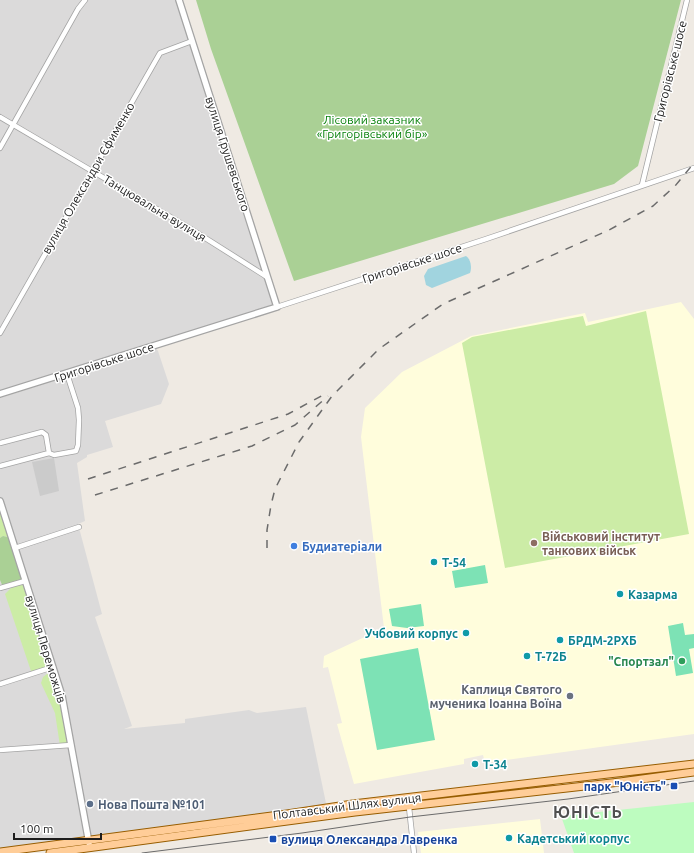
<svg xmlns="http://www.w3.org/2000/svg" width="694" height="853" font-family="Ubuntu,sans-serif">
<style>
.residential{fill:#dbdada}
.education{fill:#fffddc}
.religious{fill:#cbcbcb}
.grass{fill:#cceca6}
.forest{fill:#aad095}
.park{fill:#bdfcbf}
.pitch{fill:#7de2b5}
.water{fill:#a1d4df}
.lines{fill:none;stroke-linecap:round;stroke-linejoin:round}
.minor-casing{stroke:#a4a4a4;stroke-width:6}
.tertiary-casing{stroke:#a4a4a4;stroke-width:8}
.primary-casing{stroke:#975d00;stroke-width:9}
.minor{stroke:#fff;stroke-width:4.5}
.tertiary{stroke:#fff;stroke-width:5.5}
.primary{stroke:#ffcd98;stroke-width:7}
.tram{stroke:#6b6b6b;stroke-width:1}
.rail{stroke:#6b6b6b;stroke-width:1.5;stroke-dasharray:8 8;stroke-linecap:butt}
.education-dot{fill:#8d6e63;stroke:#fff;stroke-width:1.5}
.shop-dot{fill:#3f7fe0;stroke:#fff;stroke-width:1.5}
.culture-dot{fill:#0f9aa8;stroke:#fff;stroke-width:1.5}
.leisure-dot{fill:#2e9e5b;stroke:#fff;stroke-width:1.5}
.worship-dot{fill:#6b7280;stroke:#fff;stroke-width:1.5}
.transit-dot{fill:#1a4fb4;stroke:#fff;stroke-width:1.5}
.service-dot{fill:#5c6f8a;stroke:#fff;stroke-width:1.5}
.labels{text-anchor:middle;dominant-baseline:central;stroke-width:3;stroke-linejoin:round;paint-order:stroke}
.street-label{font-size:12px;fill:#1d1d1d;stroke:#fff}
.park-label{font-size:12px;fill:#06800a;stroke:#fff}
.education-label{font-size:12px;font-weight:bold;fill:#785e54;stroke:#fff;text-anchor:start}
.shop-label{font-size:12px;font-weight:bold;fill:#366cbe;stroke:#fff;text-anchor:start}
.culture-label{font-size:12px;font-weight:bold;fill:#0d838f;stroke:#fff;text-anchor:start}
.leisure-label{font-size:12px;font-weight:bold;fill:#27864d;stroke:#fff;text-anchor:end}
.worship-label{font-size:12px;font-weight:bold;fill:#5b616d;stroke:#fff;text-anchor:end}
.transit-label{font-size:12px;font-weight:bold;fill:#164399;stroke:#fff;text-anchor:end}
.service-label{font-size:12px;font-weight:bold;fill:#4e5e75;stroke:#fff;text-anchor:start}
.district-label{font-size:16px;font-weight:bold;letter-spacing:1px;fill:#505050;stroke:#fff}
</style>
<rect width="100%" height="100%" fill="#efeae3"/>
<!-- residential -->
<path class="residential" d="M 0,0 L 177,0 L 274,305 L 0,393 Z
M 156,348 L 158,351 L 169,384 L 161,404 L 105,421 L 113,447 L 87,455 L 87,457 L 77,463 L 85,521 L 78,524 L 102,614 L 95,617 L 132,726 L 124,729 L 185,723 L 185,719 L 249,710 L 257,713 L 306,707 L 327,808 L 0,851 L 0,398 Z"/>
<!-- education -->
<path class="education" d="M 681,302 L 694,319 L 694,734 L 485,763 L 483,755 L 464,759 L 464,764 L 354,784 L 337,724 L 342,723 L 328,667 L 323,668 L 324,656 L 384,628 L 361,437 L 365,408 L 402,372 L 471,336 L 585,313 L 588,322 Z
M 540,819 L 544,853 L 421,853 L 418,832 Z"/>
<!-- religious -->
<path class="religious" d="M 54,458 L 59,491 L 40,496 L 32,462 Z"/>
<!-- grass -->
<path class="grass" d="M 646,311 L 689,534 L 505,568 L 462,343 L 472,337 L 583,316 L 586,326 Z
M 0,501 L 11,538 L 3,536 L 0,538 Z
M 21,585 L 27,586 L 51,661 L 47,669 L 32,674 L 5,594 L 11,588 Z
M 47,674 L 56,676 L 71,745 L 60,746 L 55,713 L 41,683 L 43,677 Z"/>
<!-- forest -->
<path class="forest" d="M 196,0 L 681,0 L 638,166 L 614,184 L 294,281 L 211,49 Z
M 3,536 L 11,538 L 25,581 L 3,587 L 0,580 L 0,538 Z"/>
<!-- park -->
<path class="park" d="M 694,802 L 694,853 L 574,853 L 561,816 Z"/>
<!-- pitch -->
<path class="pitch" d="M 485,565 L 488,583 L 455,588 L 452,571 Z
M 421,604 L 424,626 L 407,628 L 392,626 L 389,609 Z
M 683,623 L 685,635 L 694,634 L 694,648 L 689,649 L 693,673 L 676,676 L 668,626 Z
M 418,648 L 435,740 L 377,750 L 360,659 Z"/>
<!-- water -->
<path class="water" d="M 466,256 C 471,259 472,268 470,273 L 432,288 L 426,285 L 424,276 L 428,269 Z"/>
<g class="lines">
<defs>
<path id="minor" d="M 0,117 L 191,229 L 267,277
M 0,148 L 78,9 L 85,0
M 642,185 L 687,0
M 277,307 L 486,239 L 694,168
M 0,333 L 160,53 L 192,41
M 0,443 L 42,432 L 46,435 L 49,453
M 0,466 L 49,453 L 54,455 L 76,451 L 78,445 L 79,420 L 78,408 L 67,374
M 15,548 L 79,527
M 0,588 L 25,581
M 0,684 L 53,667
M 0,750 L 71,745
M 408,798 L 414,853"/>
<path id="tertiary" d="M 0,394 L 277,307 L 179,0
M 0,501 L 62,696 L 89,843"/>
<path id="primary" d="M 0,852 L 287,814 L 353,804 L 694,764
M 50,853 L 355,812 L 620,782 L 694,772"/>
</defs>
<!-- minor casing -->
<use href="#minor" class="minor-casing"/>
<!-- tertiary casing -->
<use href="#tertiary" class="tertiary-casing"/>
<!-- primary casing -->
<use href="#primary" class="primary-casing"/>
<!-- minor -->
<use href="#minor" class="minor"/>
<!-- tertiary -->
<use href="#tertiary" class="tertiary"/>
<!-- primary -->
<use href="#primary" class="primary"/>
<!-- tram -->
<path class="tram" d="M 142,853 L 302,833 L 410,817 L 568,799 L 694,781"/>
<!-- rail -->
<path class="rail" d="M 88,479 L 288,414 L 325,394
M 95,495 L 252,446 L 295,425 L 328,396
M 267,548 L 267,530 L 271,505 L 275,489 L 299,442 L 332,396 L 379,349 L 443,304 L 609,230 L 653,206 L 675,186 L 694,163"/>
</g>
<!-- markers -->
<circle class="education-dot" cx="534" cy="543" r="4"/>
<circle class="shop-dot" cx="294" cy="546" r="4"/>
<g class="culture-dot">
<circle cx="434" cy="562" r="4"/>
<circle cx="620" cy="594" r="4"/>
<circle cx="466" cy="633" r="4"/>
<circle cx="560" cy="640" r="4"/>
<circle cx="527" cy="656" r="4"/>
<circle cx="475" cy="764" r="4"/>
<circle cx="509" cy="838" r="4"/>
</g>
<circle class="leisure-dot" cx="682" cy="661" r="4"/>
<circle class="worship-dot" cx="570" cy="696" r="4"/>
<g class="transit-dot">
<rect x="670" y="782" width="8" height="8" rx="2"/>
<rect x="269" y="835" width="8" height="8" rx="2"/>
</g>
<circle class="service-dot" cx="90" cy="804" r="4"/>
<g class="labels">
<!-- street labels -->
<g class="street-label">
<text transform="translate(670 71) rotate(-76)">Григорівське шосе</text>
<text transform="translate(228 154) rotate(72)">вулиця Грушевського</text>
<text transform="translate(88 178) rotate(-60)">вулиця Олександри Єфименко</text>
<text transform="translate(155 208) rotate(31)">Танцювальна вулиця</text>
<text transform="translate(412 263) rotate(-18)">Григорівське шосе</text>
<text transform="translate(104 362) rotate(-18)">Григорівське шосе</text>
<text transform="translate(46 649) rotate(73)">вулиця Переможців</text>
<text transform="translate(347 806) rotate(-7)">Полтавський Шлях вулиця</text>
</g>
<!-- park labels -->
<g class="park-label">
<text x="372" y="119">Лісовий заказник<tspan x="372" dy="14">«Григорівський бір»</tspan></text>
</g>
<!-- education labels -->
<g class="education-label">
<text x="542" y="536">Військовий інститут<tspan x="542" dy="14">танкових військ</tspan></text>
</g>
<!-- shop labels -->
<g class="shop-label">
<text x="302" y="546">Будиатеріали</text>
</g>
<!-- culture labels -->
<g class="culture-label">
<text x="442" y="562">Т-54</text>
<text x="628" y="594">Казарма</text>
<text x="458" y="633" text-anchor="end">Учбовий корпус</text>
<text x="568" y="640">БРДМ-2РХБ</text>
<text x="535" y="656">Т-72Б</text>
<text x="483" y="764">T-34</text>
<text x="517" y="838">Кадетський корпус</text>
</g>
<!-- leisure labels -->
<g class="leisure-label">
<text x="674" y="661">"Спортзал"</text>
</g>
<!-- worship labels -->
<g class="worship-label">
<text x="562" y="689">Каплиця Святого<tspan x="562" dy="14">мученика Іоанна Воїна</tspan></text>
</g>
<!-- transit labels -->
<g class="transit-label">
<text x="666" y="786">парк "Юність"</text>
<text x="281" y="839" text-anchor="start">вулиця Олександра Лавренка</text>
</g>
<!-- service labels -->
<g class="service-label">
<text x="98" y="804">Нова Пошта №101</text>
</g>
<!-- district labels -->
<g class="district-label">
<text x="588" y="812">ЮНІСТЬ</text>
</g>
</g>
<!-- scale -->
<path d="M14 833v6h87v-6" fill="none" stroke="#1d1d1d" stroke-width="2"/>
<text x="20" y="833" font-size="12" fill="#1d1d1d" stroke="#ffffff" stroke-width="3" paint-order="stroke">100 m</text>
</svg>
